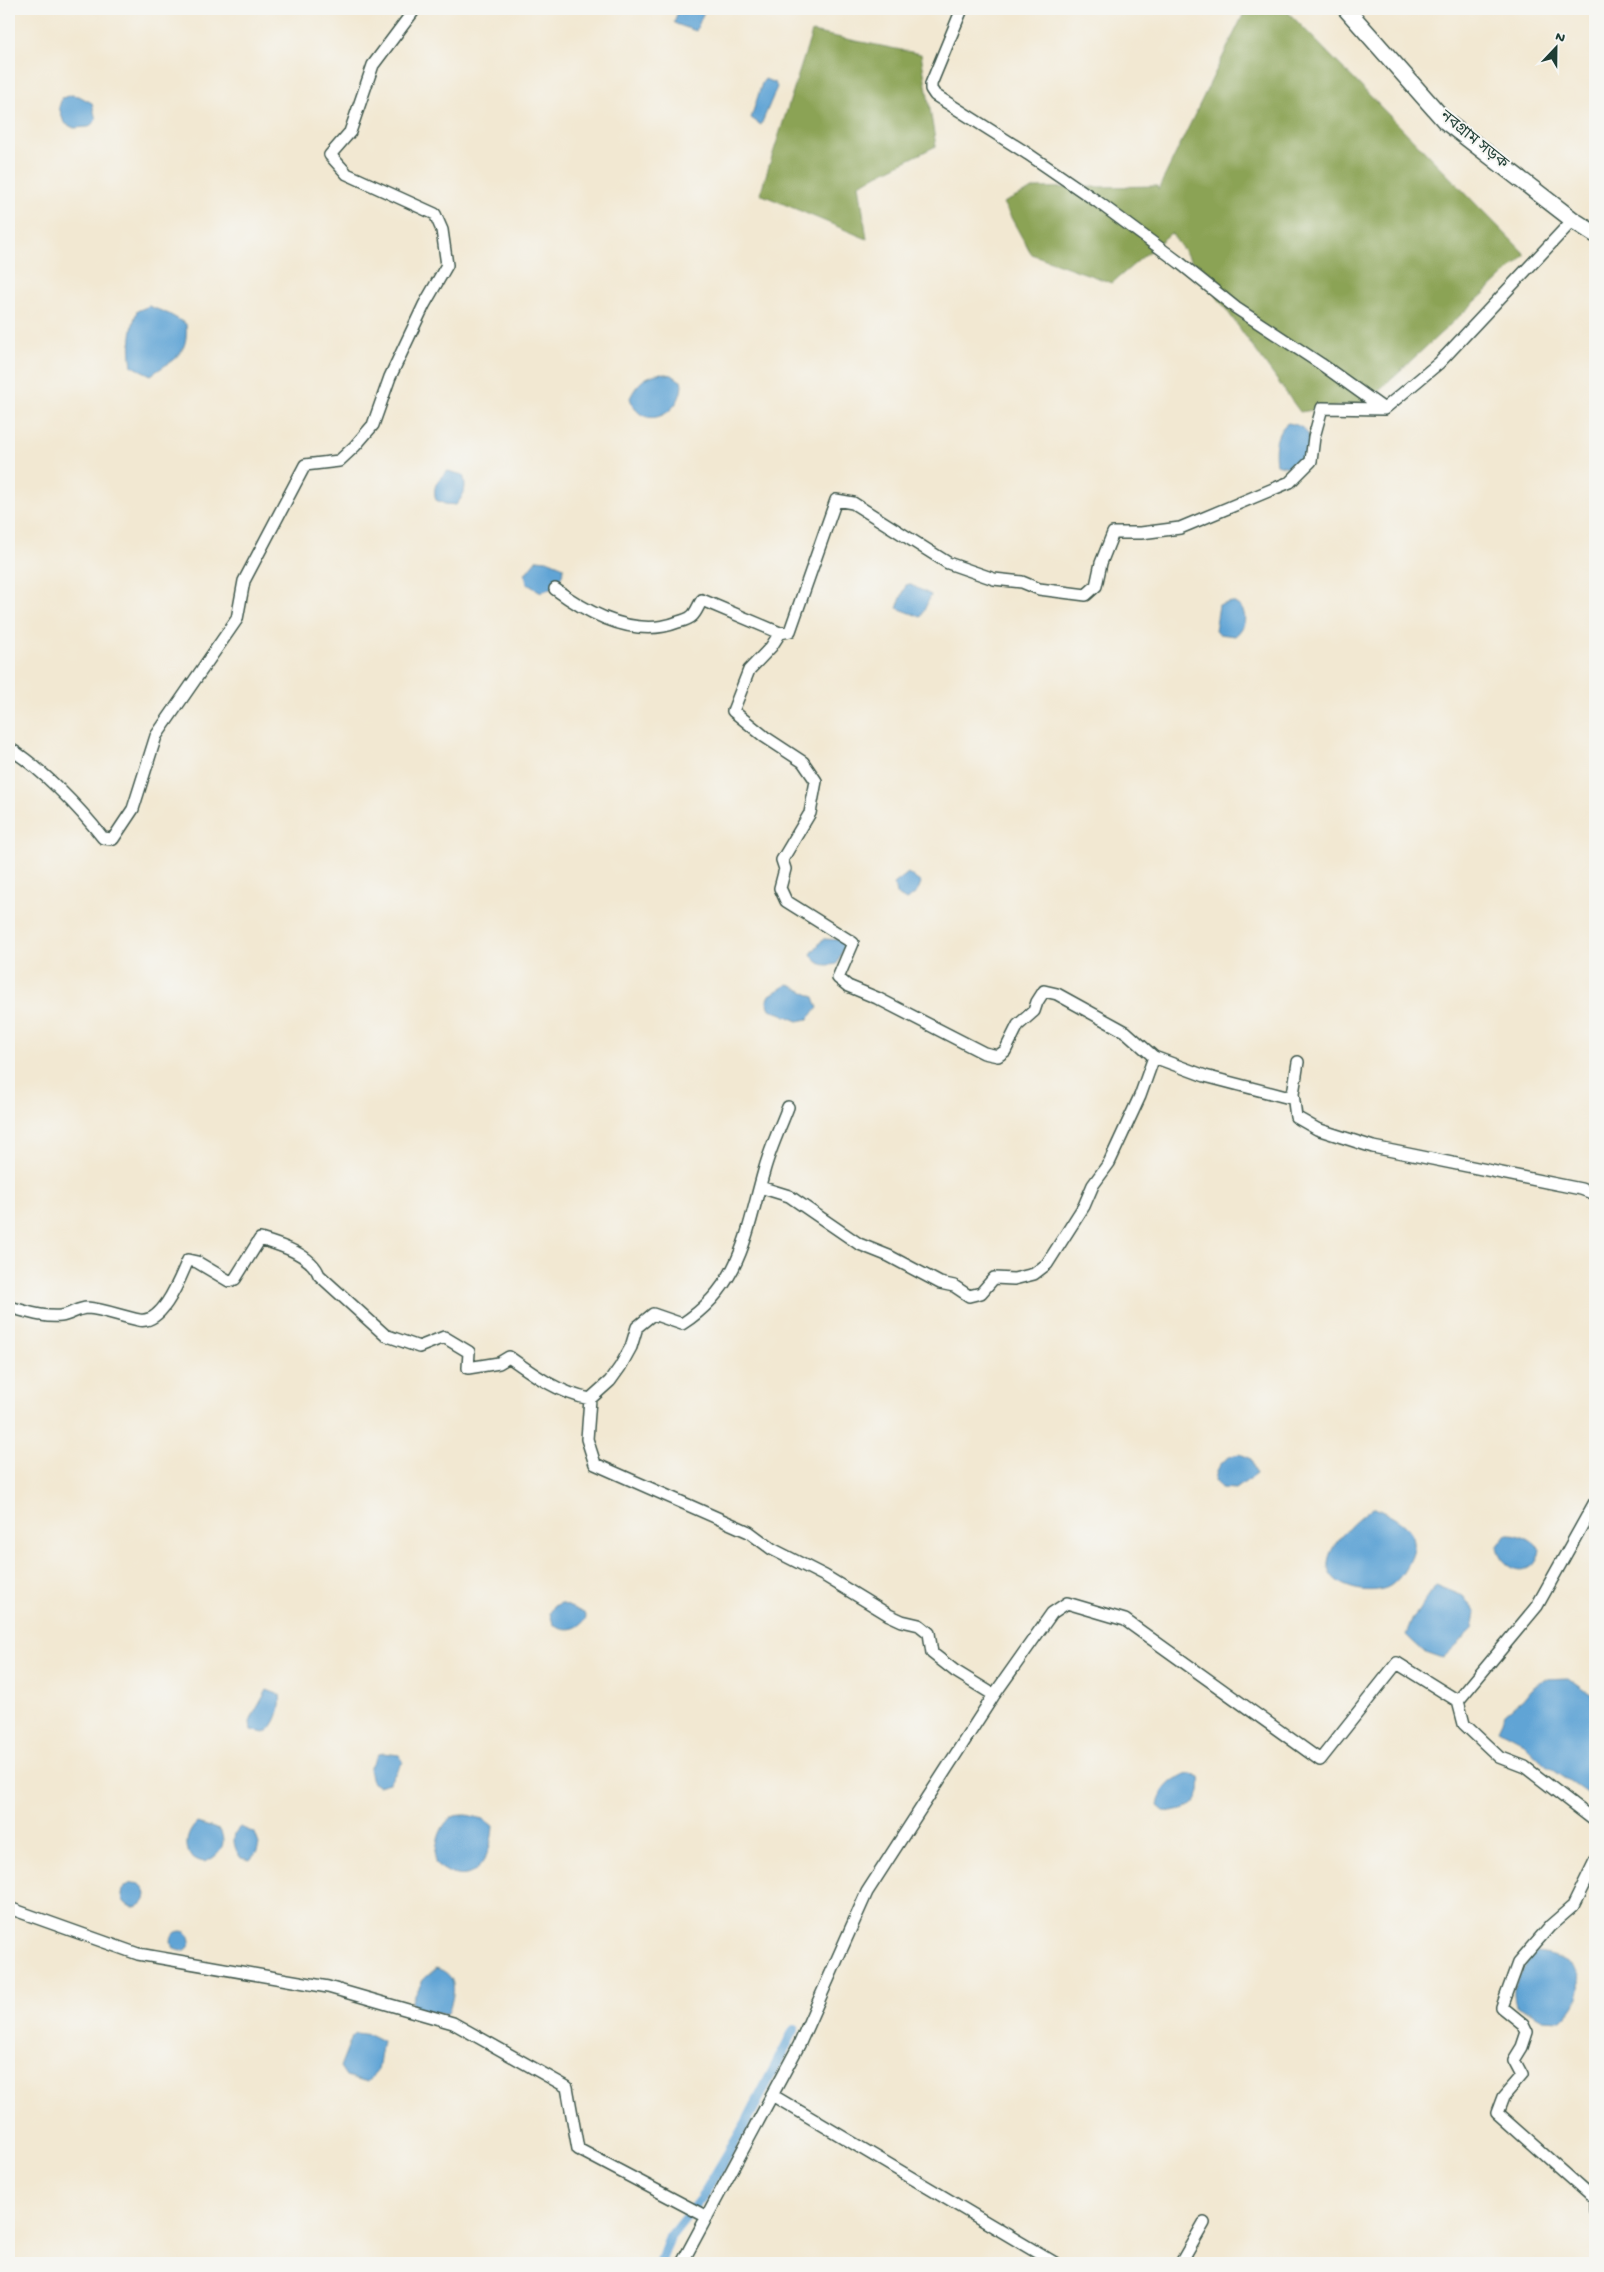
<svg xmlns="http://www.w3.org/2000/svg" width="1604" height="2272" font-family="'Gochi Hand','Noto Sans Bengali',sans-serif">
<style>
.forest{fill:#8ba354;stroke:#557044}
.water{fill:#60a4d5;stroke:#407084}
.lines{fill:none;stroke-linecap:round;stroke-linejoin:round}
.canal{stroke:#60a4d5;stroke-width:10}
.minor-casing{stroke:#3f574c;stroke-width:14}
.secondary-casing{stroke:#3f574c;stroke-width:19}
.minor{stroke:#fff;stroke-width:11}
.secondary{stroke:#fff;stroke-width:16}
.labels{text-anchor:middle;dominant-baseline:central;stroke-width:4;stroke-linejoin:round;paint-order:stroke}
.street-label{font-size:16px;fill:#1f3d34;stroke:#f6f6f2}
</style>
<rect width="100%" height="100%" fill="#f6f6f2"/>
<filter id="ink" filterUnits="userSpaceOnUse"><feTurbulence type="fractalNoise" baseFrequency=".02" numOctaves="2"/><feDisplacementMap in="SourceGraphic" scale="10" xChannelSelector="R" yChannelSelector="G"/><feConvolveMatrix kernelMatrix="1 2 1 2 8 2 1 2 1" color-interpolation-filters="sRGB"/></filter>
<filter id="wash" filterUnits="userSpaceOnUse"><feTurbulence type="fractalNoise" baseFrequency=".0096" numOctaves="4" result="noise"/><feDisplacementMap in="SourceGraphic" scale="20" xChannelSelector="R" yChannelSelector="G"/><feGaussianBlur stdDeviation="1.12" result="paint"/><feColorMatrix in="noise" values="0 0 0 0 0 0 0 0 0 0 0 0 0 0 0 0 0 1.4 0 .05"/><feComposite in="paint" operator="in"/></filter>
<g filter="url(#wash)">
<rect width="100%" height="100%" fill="#f2e8d2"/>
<!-- forest -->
<path class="forest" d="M 1246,9 L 1285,9 L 1526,255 L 1366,402 L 1300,412 L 1171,233 L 1112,283 L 1031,254 L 1003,203 L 1035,188 L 1157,186 L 1158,190 Z
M 812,32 L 921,54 L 936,146 L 859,184 L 867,239 L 760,194 Z"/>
<!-- water -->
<path class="water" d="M 679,9 L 705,9 L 696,31 L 676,24 L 674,22 Z
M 765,79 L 775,83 L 777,87 L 761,125 L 751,118 L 762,83 Z
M 71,95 L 79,96 L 92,103 L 96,120 L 89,127 L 74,128 L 64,123 L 59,107 L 62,98 Z
M 149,306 L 169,314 L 186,324 C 189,356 173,359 151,375 L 132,366 C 129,346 130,330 137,311 Z
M 661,373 L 672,375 L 682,382 C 683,415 641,434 630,398 C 637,383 645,376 661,373 Z
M 1288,423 C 1315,427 1311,445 1303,465 L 1293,468 L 1276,464 C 1274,450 1275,431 1288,423 Z
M 448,471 L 463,475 C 467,488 465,494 456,505 L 445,504 L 436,500 C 432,487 437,479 448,471 Z
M 537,559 L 547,560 L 564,567 C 560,584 557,586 541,592 L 527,584 L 525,574 Z
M 909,584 L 931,595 L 921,617 L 897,608 L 906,585 Z
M 1232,602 C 1249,608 1248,626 1235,636 L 1219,634 L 1215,631 L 1219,605 Z
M 908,873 L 921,883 C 919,891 914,896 906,900 L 896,894 L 894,884 Z
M 823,939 L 842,940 L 844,947 L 837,964 C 825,966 818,966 811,954 Z
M 788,984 L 814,997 L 818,1008 L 808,1019 L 798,1021 L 770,1009 L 767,1002 L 770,995 Z
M 1239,1454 L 1251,1459 L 1256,1474 L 1236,1489 L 1221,1488 L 1215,1480 C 1216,1466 1225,1456 1239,1454 Z
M 1373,1507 C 1391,1516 1423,1529 1412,1555 C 1408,1565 1400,1580 1390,1586 C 1373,1597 1326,1588 1328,1563 C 1329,1543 1358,1518 1373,1507 Z
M 1507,1534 C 1519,1533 1532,1540 1540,1549 C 1536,1581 1503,1573 1497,1547 Z
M 1436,1585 L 1463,1596 L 1476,1613 L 1473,1629 L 1443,1658 L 1423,1651 L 1406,1635 L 1412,1620 Z
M 561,1603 L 584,1613 L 586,1619 C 577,1630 566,1632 553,1624 L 550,1613 L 554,1606 Z
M 1568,1678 L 1595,1697 L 1595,1799 L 1546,1765 L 1522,1742 L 1498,1729 L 1505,1714 L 1523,1699 L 1531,1689 L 1545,1679 Z
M 267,1690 L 280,1695 C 282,1708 276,1727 264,1733 L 251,1730 L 250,1722 L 253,1715 Z
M 384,1753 L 399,1755 L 403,1762 L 389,1783 L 378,1786 L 372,1782 L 369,1769 L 378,1754 Z
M 1191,1774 L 1200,1778 C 1204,1802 1186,1814 1164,1811 L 1158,1806 C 1161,1788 1173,1776 1191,1774 Z
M 467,1815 L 484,1819 L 493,1826 C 491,1862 470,1894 435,1863 C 435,1848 439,1822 455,1816 C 458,1815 464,1815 467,1815 Z
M 197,1823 L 220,1830 C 228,1845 219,1857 204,1862 C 182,1858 183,1836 197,1823 Z
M 240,1827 L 255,1833 L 259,1844 L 257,1852 L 250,1860 L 241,1858 C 234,1849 230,1835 240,1827 Z
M122 1895a12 12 0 1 1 24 0a12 12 0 1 1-24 0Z
M171 1941a10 10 0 1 1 20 0a10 10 0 1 1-20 0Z
M 1536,1953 C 1581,1957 1596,1987 1561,2020 L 1542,2019 L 1516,2005 C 1509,1981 1520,1970 1536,1953 Z
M 436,1968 C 459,1975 455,1993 448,2013 C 439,2016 418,2010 411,2003 L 423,1980 Z
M 356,2033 L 371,2035 L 383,2041 L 378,2070 L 368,2082 L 346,2076 L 340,2067 L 352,2036 Z"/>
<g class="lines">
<!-- canal -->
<path class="canal" d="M 660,2263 L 670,2237 L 702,2197 L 746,2123 L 794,2030"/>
</g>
</g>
<g filter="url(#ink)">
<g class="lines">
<defs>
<path id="minor" d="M 962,9 L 931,84 L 931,89 L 935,95 L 1028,154 L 1098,202 L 1180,263 L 1236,308 L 1321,364 L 1384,409
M 555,589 C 589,614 635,639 678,622 C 682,621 689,619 692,616 C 696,613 699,604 702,600 L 780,633 L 790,631 L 836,500 L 853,503 L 948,563 L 994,579 L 1022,582 L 1039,589 L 1086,595 L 1096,586 L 1101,563 L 1113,533 L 1141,533 L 1180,528 L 1290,482 L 1311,461 L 1314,437 L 1322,408 L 1384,409 L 1439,363 L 1573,220
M 780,633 L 771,647 L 749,670 L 733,711 L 765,737 L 803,762 L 816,781 L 810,813 L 782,860 L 785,869 L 780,888 L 786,901 L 853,943 L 838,978 L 848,986 L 877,998 L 984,1053 L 998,1056 L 1005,1051 L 1018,1025 L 1034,1011 L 1037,1002 L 1044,991 L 1057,994 L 1126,1032 L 1154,1057 L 1205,1076 L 1286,1097 L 1293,1094 L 1298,1062
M 9,748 C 42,769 79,807 103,838 L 113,839 L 133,809 L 156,736 L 237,619 L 244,581 L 305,465 L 339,461 L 355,446 L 373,425 L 390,377 L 424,305 L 447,265 L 442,230 L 435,214 L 347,174 L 330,155 L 350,132 L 373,65 L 415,9
M 1293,1094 L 1296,1117 L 1317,1129 L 1373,1147 L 1581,1189 L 1595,1194
M 760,1187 L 789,1196 L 859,1244 L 889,1256 L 940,1283 L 954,1286 L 969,1296 L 981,1293 L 994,1278 L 1014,1279 L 1034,1274 L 1047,1264 L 1084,1206 L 1093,1185 L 1109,1163 L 1140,1096 L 1154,1057
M 9,1307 C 25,1311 44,1318 61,1316 C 70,1315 78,1308 87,1308 C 104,1309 122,1317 139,1320 C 163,1325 180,1278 188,1260 L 197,1262 L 229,1281 L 235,1279 L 260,1239 C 280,1245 311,1254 319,1275 L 385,1335 L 419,1347 L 444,1337 L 469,1352 L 468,1368 L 499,1363 L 509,1357 C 534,1375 559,1393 590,1399 L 610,1381 L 620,1367 L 631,1347 L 637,1327 L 653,1314 L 682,1324 C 742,1285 746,1233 764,1171 C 770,1149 780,1128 788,1107
M 590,1399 L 587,1439 L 595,1464 L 749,1532 L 772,1549 L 825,1576 L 889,1615 L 902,1621 L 919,1625 L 929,1633 L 932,1653 L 955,1671 L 994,1695
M 1458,1701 L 1464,1724 L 1499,1757 L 1525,1767 L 1595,1821
M 1595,1861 L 1573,1906 L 1550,1926 L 1518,1963 L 1502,2007 L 1523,2024 L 1527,2032 L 1522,2047 L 1514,2060 L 1522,2075 L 1503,2097 L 1497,2113 L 1588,2194 L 1595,2201 L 1595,2210
M 9,1908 L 138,1954 L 328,1987 L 453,2023 L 567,2087 L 578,2149 L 707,2217
M 772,2095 L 1055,2263
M 682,2263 L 799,2045 L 867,1892 L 994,1695 L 1052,1613 L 1067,1603 L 1125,1620 L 1320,1760 L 1397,1663 L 1458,1701 L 1537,1606 L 1595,1502
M 1181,2263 L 1204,2223"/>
<path id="secondary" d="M 1346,9 L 1445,121 L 1573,220 L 1595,234"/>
</defs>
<!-- minor casing -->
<use href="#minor" class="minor-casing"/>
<!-- secondary casing -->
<use href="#secondary" class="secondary-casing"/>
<!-- minor -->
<use href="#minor" class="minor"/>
<!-- secondary -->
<use href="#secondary" class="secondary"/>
</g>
</g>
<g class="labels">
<!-- street labels -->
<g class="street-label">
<text transform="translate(1473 141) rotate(39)">নবগ্রাম সড়ক</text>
</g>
</g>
<!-- margin -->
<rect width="1604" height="2272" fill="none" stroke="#f6f6f2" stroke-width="30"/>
<!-- north arrow -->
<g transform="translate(1556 48) rotate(22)" stroke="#f6f6f2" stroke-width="4" paint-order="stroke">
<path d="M0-4L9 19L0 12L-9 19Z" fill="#1f3d34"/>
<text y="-8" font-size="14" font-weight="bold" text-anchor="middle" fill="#1f3d34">N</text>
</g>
</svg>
